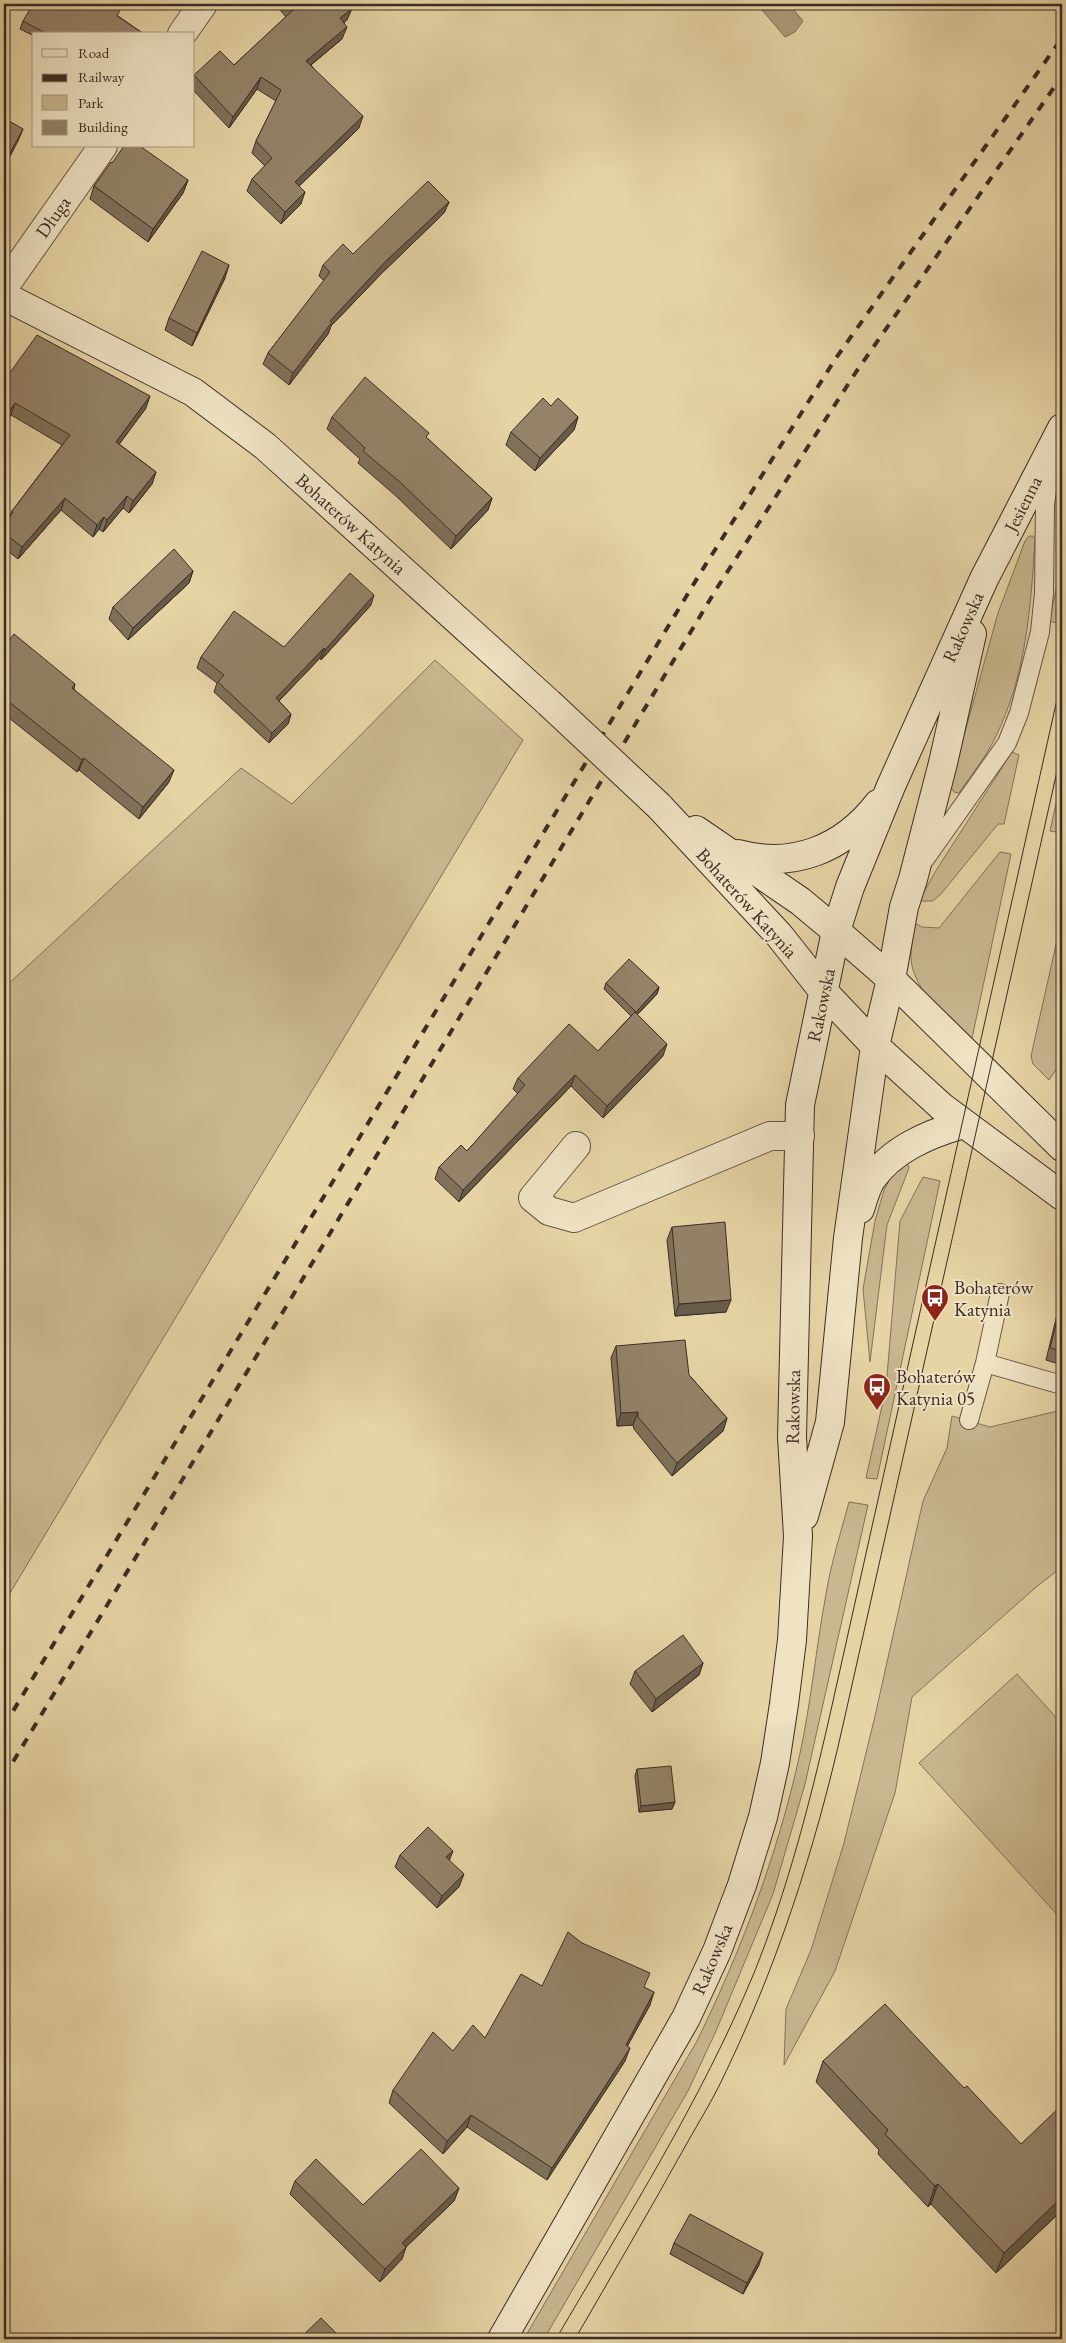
<svg xmlns="http://www.w3.org/2000/svg" width="1066" height="2343" font-family="'EB Garamond',serif">
<style>
.green{fill:#c9b790;stroke:#82725c}
.water{fill:#ac9b7a;stroke:#7f6f59}
.lines{fill:none;stroke-linecap:round;stroke-linejoin:round}
.lane-casing{stroke:#665646;stroke-width:20}
.street-casing{stroke:#665646;stroke-width:30}
.secondary-casing{stroke:#3b2c27;stroke-width:30}
.lane{stroke:#efe3c4;stroke-width:18}
.street{stroke:#efe3c4;stroke-width:28}
.secondary{stroke:#efe3c4;stroke-width:28}
.tram{stroke:#3b2c27;stroke-width:1}
.rail{stroke:#3b2c27;stroke-width:4;stroke-dasharray:9 9;stroke-linecap:butt}
.secondary-bridge-casing{stroke:#3b2c27;stroke-width:30;stroke-linecap:butt}
.secondary-bridge{stroke:#efe3c4;stroke-width:28}
.wall{fill:#7f715a;stroke:#3b2c27}
.shaded-wall{fill:#685c4a;stroke:#3b2c27}
.building{fill:#948369;stroke:#3b2c27}
.labels{text-anchor:middle;dominant-baseline:central;stroke-width:4;stroke-linejoin:round;paint-order:stroke}
.street-label{font-size:19px;fill:#3b2c27;stroke:#efe3c4}
.poi-label{font-size:19px;fill:#3b2c27;stroke:#efe3c4;text-anchor:start}
</style>
<rect width="100%" height="100%" fill="#e6d4a5"/>
<filter id="stains"><feTurbulence type="fractalNoise" baseFrequency=".004" numOctaves="4"/><feColorMatrix values="0 0 0 0 .2 0 0 0 0 .09 0 0 0 0 .02 0 0 0 .5 -.17"/></filter>
<radialGradient id="worn" r=".72"><stop offset=".6" stop-color="#630" stop-opacity="0"/><stop offset="1" stop-color="#630" stop-opacity=".3"/></radialGradient>
<!-- green -->
<path class="green" d="M 1062,497 L 1062,624 L 1049,621 L 1057,586 Z
M 1029,536 L 1033,536 L 1035,539 C 1031,607 1026,676 995,738 C 986,757 971,775 959,793 L 954,792 L 950,786 L 998,613 L 1025,541 Z
M 435,660 L 523,740 L 4,1603 L 4,988 L 241,768 L 292,804 Z
M 1012,752 L 1019,755 L 1004,824 L 998,824 L 941,894 L 933,901 L 919,901 L 935,872 Z
M 1062,777 L 1062,833 L 1050,831 Z
M 1000,852 L 1011,854 L 971,1043 C 951,1021 919,996 912,966 C 909,952 913,937 915,923 L 922,927 L 939,928 Z
M 1062,918 L 1062,1061 L 1049,1080 L 1033,1064 L 1031,1056 Z
M 907,1162 L 909,1168 L 887,1225 L 870,1362 L 863,1289 L 875,1221 L 884,1190 L 893,1173 Z
M 923,1177 L 940,1181 L 877,1479 L 866,1478 L 886,1388 L 900,1221 Z
M 1062,1410 L 1062,1567 L 1035,1588 L 912,1697 L 895,1793 L 835,1971 L 784,2065 L 786,2009 L 811,1950 L 844,1843 L 875,1716 L 923,1501 L 947,1448 L 952,1416 L 990,1427 Z
M 849,1502 L 868,1505 L 805,1784 L 773,1894 L 716,2031 L 688,2091 L 544,2339 L 524,2339 L 697,2041 C 741,1951 777,1856 799,1758 C 811,1704 816,1648 826,1594 C 831,1563 841,1532 849,1502 Z
M 1017,1674 L 1062,1724 L 1062,1920 L 919,1763 Z"/>
<!-- water -->
<path class="water" d="M 757,4 L 789,4 L 803,21 L 795,32 L 785,37 Z"/>
<g class="lines">
<defs>
<path id="lane" d="M 925,859 L 1007,743 L 1019,713 L 1040,632 L 1044,593 L 1045,504 L 1051,464
M 985,1363 L 1000,1293
M 969,1420 L 985,1363 L 1062,1385"/>
<path id="street" d="M 182,34 L 203,4
M 4,287 L 103,146
M 576,1146 L 533,1198 L 549,1211 L 574,1218 L 770,1136 L 800,1136"/>
<path id="secondary" d="M 4,296 L 193,392 L 265,446 L 549,703
M 659,806 L 779,935 L 824,992 L 875,1046 L 942,1107 L 1062,1196
M 696,830 L 800,901 L 836,931 L 891,979 L 1062,1147
M 738,854 C 793,869 843,849 878,804
M 860,1209 C 863,1200 866,1188 871,1180 C 892,1149 929,1134 963,1124
M 804,1516 L 830,1422 L 848,1238 L 875,1046 L 891,979 L 904,907 L 913,879 L 943,763 L 972,634
M 502,2339 L 686,2018 L 717,1951 L 742,1885 L 763,1817 L 775,1763 L 784,1704 L 792,1640 L 798,1536 L 792,1437 L 800,1105 L 836,931 L 850,887 L 891,786 L 984,579 L 1062,428"/>
</defs>
<!-- lane casing -->
<use href="#lane" class="lane-casing"/>
<!-- street casing -->
<use href="#street" class="street-casing"/>
<!-- secondary casing -->
<use href="#secondary" class="secondary-casing"/>
<!-- lane -->
<use href="#lane" class="lane"/>
<!-- street -->
<use href="#street" class="street"/>
<!-- secondary -->
<use href="#secondary" class="secondary"/>
<!-- tram -->
<path class="tram" d="M 556,2339 C 626,2219 701,2101 754,1973 C 787,1891 809,1806 829,1719 L 1062,677
M 575,2339 C 611,2277 647,2215 682,2152 C 694,2130 708,2108 719,2086 C 776,1970 815,1850 843,1725 L 1062,749"/>
<!-- rail -->
<path class="rail" d="M 4,1726 L 701,572 L 836,358 L 1062,38
M 4,1777 L 717,588 L 856,372 L 1062,76"/>
<defs>
<path id="secondary-bridge" d="M 549,703 L 659,806"/>
</defs>
<!-- secondary-bridge casing -->
<use href="#secondary-bridge" class="secondary-bridge-casing"/>
<!-- secondary-bridge -->
<use href="#secondary-bridge" class="secondary-bridge"/>
</g>
<!-- wall -->
<path class="wall" d="M 275,4 L 348,4 L 347,20 L 344,23 L 342,39 L 311,65 L 359,128 L 299,186 L 301,204 L 281,224 L 247,191 L 252,179 L 265,166 L 252,153 L 256,141 L 276,101 L 257,89 L 229,128 L 194,91 L 194,75 L 234,65 L 286,17 Z
M 118,16 L 144,34 L 34,34 L 34,36 L 20,29 L 23,21 Z
M 112,163 L 188,180 L 183,193 L 148,242 L 90,199 L 94,186 Z
M 449,202 L 444,213 L 381,274 L 331,326 L 328,334 L 289,385 L 263,364 L 268,353 L 324,281 L 319,276 L 323,265 L 353,254 Z
M 225,278 L 192,346 L 165,330 L 169,318 Z
M 4,381 L 146,408 L 119,444 L 156,472 L 152,484 L 129,513 L 123,508 L 103,532 L 99,529 L 93,537 L 61,510 L 18,559 L 4,548 L 4,526 L 8,519 L 12,511 L 62,445 L 11,415 L 4,425 Z
M 551,406 L 578,417 L 574,430 L 535,471 L 506,445 L 511,432 Z
M 332,417 L 427,438 L 492,498 L 488,510 L 451,549 L 396,496 L 358,463 L 360,459 L 327,429 Z
M 193,571 L 189,583 L 128,640 L 109,619 L 113,607 Z
M 371,605 L 321,660 L 320,658 L 279,701 L 291,714 L 288,724 L 269,743 L 214,692 L 217,683 L 197,668 L 201,657 L 284,647 Z
M 4,647 L 75,684 L 74,689 L 169,782 L 139,819 L 79,770 L 77,772 L 4,714 Z
M 606,983 L 659,987 L 657,994 L 637,1015 L 663,1056 L 603,1118 L 571,1086 L 459,1202 L 435,1179 L 439,1167 L 467,1151 L 518,1094 L 513,1089 L 518,1078 L 598,1051 L 631,1016 L 604,989 Z
M 672,1227 L 726,1312 L 675,1316 L 667,1240 Z
M 1062,1294 L 1062,1365 L 1046,1360 Z
M 616,1346 L 689,1375 L 727,1418 L 723,1431 L 672,1476 L 634,1429 L 633,1425 L 617,1426 L 611,1358 Z
M 703,1663 L 699,1675 L 652,1712 L 630,1684 L 635,1671 Z
M 637,1769 L 675,1802 L 672,1809 L 639,1812 L 635,1776 Z
M 400,1855 L 449,1860 L 459,1887 L 437,1908 L 395,1867 Z
M 582,1943 L 645,1988 L 650,2005 L 627,2046 L 625,2061 L 547,2180 L 467,2127 L 443,2154 L 389,2103 L 393,2090 L 453,2051 L 485,2038 L 542,1986 Z
M 823,2061 L 1058,2214 L 996,2273 L 931,2204 L 928,2207 L 878,2154 L 879,2150 L 816,2082 Z
M 295,2181 L 363,2205 L 459,2188 L 454,2201 L 406,2247 L 402,2259 L 380,2282 L 290,2194 Z
M 674,2243 L 759,2265 L 743,2294 L 670,2254 Z"/>
<!-- shaded-wall -->
<path class="shaded-wall" d="M 352,9 L 347,20 L 335,30 L 340,18 Z
M 347,27 L 342,39 L 302,72 L 306,61 Z
M 261,77 L 257,89 L 229,128 L 233,117 Z
M 363,116 L 359,128 L 291,194 L 295,182 Z
M 23,129 L 18,141 L 4,168 L 4,164 Z
M 188,180 L 183,193 L 148,242 L 153,229 Z
M 305,192 L 301,204 L 281,224 L 285,212 Z
M 449,202 L 444,213 L 381,274 L 331,326 L 328,334 L 289,385 L 293,373 L 330,321 L 385,262 Z
M 229,265 L 225,278 L 192,346 L 197,333 Z
M 150,396 L 146,408 L 112,454 L 116,442 Z
M 15,403 L 11,415 L 4,425 L 4,419 Z
M 578,417 L 574,430 L 535,471 L 540,458 Z
M 156,472 L 152,484 L 129,513 L 133,501 Z
M 127,496 L 123,508 L 103,532 L 107,520 Z
M 65,498 L 61,510 L 18,559 L 22,547 Z
M 492,498 L 488,510 L 451,549 L 456,536 Z
M 104,517 L 99,529 L 93,537 L 97,525 Z
M 193,571 L 189,583 L 128,640 L 133,628 Z
M 374,595 L 371,605 L 321,660 L 325,650 Z
M 324,648 L 320,658 L 272,708 L 276,698 Z
M 291,714 L 288,724 L 269,743 L 272,733 Z
M 84,758 L 79,770 L 77,772 L 82,760 Z
M 174,770 L 169,782 L 139,819 L 143,807 Z
M 659,987 L 657,994 L 634,1018 L 636,1012 Z
M 667,1044 L 663,1056 L 603,1118 L 607,1106 Z
M 575,1075 L 571,1086 L 459,1202 L 463,1190 Z
M 731,1300 L 726,1312 L 675,1316 L 679,1304 Z
M 638,1412 L 633,1425 L 617,1426 L 621,1413 Z
M 727,1418 L 723,1431 L 672,1476 L 677,1463 Z
M 703,1663 L 699,1675 L 652,1712 L 656,1699 Z
M 675,1802 L 672,1809 L 639,1812 L 641,1806 Z
M 453,1851 L 448,1864 L 446,1857 Z
M 464,1874 L 459,1887 L 437,1908 L 442,1896 Z
M 654,1992 L 650,2005 L 621,2058 L 626,2045 Z
M 630,2048 L 625,2061 L 547,2180 L 552,2168 Z
M 471,2115 L 467,2127 L 443,2154 L 447,2141 Z
M 1062,2179 L 1062,2192 L 1056,2184 Z
M 938,2184 L 931,2204 L 928,2207 L 935,2186 Z
M 459,2188 L 454,2201 L 406,2247 L 402,2259 L 380,2282 L 385,2269 L 402,2243 Z
M 1062,2197 L 1062,2203 L 1058,2214 L 996,2273 L 1004,2253 Z
M 763,2253 L 759,2265 L 743,2294 L 747,2283 Z"/>
<!-- building -->
<path class="building" d="M 33,4 L 123,4 L 117,16 L 144,34 L 74,34 L 72,33 L 72,34 L 47,34 L 23,21 Z
M 290,4 L 348,4 L 352,9 L 340,18 L 347,27 L 306,61 L 363,116 L 295,182 L 305,192 L 285,212 L 252,179 L 272,158 L 256,141 L 281,90 L 261,77 L 233,117 L 194,75 L 220,51 L 234,65 L 294,9 Z
M 4,118 L 23,129 L 4,164 Z
M 124,146 L 140,146 L 188,180 L 153,229 L 94,186 L 111,162 L 112,163 Z
M 428,181 L 449,202 L 385,262 L 330,321 L 332,322 L 293,373 L 268,353 L 330,272 L 323,265 L 343,244 L 353,254 Z
M 202,251 L 229,265 L 197,333 L 169,318 Z
M 37,335 L 150,396 L 116,442 L 156,472 L 133,501 L 127,496 L 107,520 L 104,517 L 97,525 L 65,498 L 22,547 L 4,533 L 4,526 L 13,512 L 12,511 L 70,435 L 15,403 L 4,419 L 4,381 Z
M 365,377 L 429,433 L 426,437 L 492,498 L 456,536 L 401,483 L 363,451 L 365,448 L 332,417 Z
M 543,398 L 551,406 L 558,398 L 578,417 L 540,458 L 511,432 Z
M 174,549 L 193,571 L 133,628 L 113,607 Z
M 350,573 L 374,595 L 325,650 L 324,648 L 276,698 L 291,714 L 272,733 L 218,682 L 224,675 L 201,657 L 234,611 L 284,647 Z
M 14,634 L 75,684 L 72,688 L 174,770 L 143,807 L 84,758 L 82,760 L 4,698 L 4,647 Z
M 629,959 L 659,987 L 636,1012 L 606,983 Z
M 635,1012 L 667,1044 L 607,1106 L 575,1075 L 463,1190 L 439,1167 L 461,1145 L 467,1151 L 525,1085 L 518,1078 L 569,1024 L 598,1051 Z
M 725,1222 L 731,1300 L 679,1304 L 672,1227 Z
M 1062,1300 L 1062,1351 L 1050,1348 Z
M 685,1340 L 689,1375 L 727,1418 L 677,1463 L 638,1417 L 638,1412 L 621,1413 L 616,1346 Z
M 683,1635 L 703,1663 L 656,1699 L 635,1671 Z
M 671,1766 L 675,1802 L 641,1806 L 637,1769 Z
M 428,1827 L 453,1851 L 446,1857 L 464,1874 L 442,1896 L 400,1855 Z
M 568,1932 L 582,1943 L 650,1973 L 644,1987 L 654,1992 L 626,2045 L 630,2048 L 552,2168 L 471,2115 L 447,2141 L 393,2090 L 433,2032 L 453,2051 L 473,2025 L 485,2038 L 521,1974 L 542,1986 Z
M 885,2004 L 964,2088 L 967,2086 L 1021,2144 L 1062,2105 L 1062,2179 L 1056,2184 L 1062,2190 L 1062,2197 L 1004,2253 L 938,2184 L 935,2186 L 885,2134 L 888,2130 L 823,2061 Z
M 421,2149 L 459,2188 L 402,2243 L 406,2247 L 385,2269 L 295,2181 L 316,2159 L 363,2205 Z
M 690,2214 L 763,2253 L 747,2283 L 674,2243 Z
M 321,2318 L 342,2339 L 299,2339 Z"/>
<!-- icons -->
<defs>
<symbol id="bus-pin" viewBox="-11 -11 22 30"><path d="M0 17L-7.5 6A9.5 9.5 0 1 1 7.5 6Z" fill="#8f2418" stroke="#efe3c4"/><path d="M-5-6H5V4H4V6H2V4H-2V6H-4V4H-5ZM-3.5-4V0h7V-4ZM-3.5 1.2v1.5H-2V1.2ZM2 1.2v1.5H3.5V1.2Z" fill="#fff"/></symbol>
</defs>
<g fill-rule="evenodd">
<use href="#bus-pin" x="919" y="1282" width="32" height="43"/>
<use href="#bus-pin" x="861" y="1371" width="32" height="43"/>
</g>
<g class="labels">
<!-- street labels -->
<g class="street-label">
<text transform="translate(53 217) rotate(-55)">Długa</text>
<text transform="translate(1023 504) rotate(-63)">Jesienna</text>
<text transform="translate(351 524) rotate(42)">Bohaterów Katynia</text>
<text transform="translate(963 627) rotate(-66)">Rakowska</text>
<text transform="translate(747 903) rotate(48)">Bohaterów Katynia</text>
<text transform="translate(821 1005) rotate(-78)">Rakowska</text>
<text transform="translate(793 1407) rotate(-89)">Rakowska</text>
<text transform="translate(712 1959) rotate(-67)">Rakowska</text>
</g>
<!-- poi labels -->
<g class="poi-label">
<text x="954" y="1287">Bohaterów<tspan x="954" dy="22">Katynia</tspan></text>
<text x="896" y="1376">Bohaterów<tspan x="896" dy="22">Katynia 05</tspan></text>
</g>
</g>
<!-- margin -->
<rect width="1066" height="2343" fill="none" stroke="#e6d4a5" stroke-width="20"/>
<rect x="5" y="5" width="1056" height="2333" fill="none" stroke="#3b2c27" stroke-width="2.5"/>
<rect x="10" y="10" width="1046" height="2323" fill="none" stroke="#3b2c27"/>
<!-- legend -->
<rect x="32" y="32" width="162" height="115" fill="#efe3c4" stroke="#a79a85"/>
<rect x="42" y="49" width="25" height="8" fill="#efe3c4" stroke="#a79a85"/>
<text x="78" y="58" font-size="15" fill="#3b2c27">Road</text>
<rect x="42" y="74" width="25" height="8" fill="#3b2c27" stroke="#a79a85"/>
<text x="78" y="82" font-size="15" fill="#3b2c27">Railway</text>
<rect x="42" y="95" width="25" height="15" fill="#c9b790" stroke="#a79a85"/>
<text x="78" y="108" font-size="15" fill="#3b2c27">Park</text>
<rect x="42" y="120" width="25" height="15" fill="#948369" stroke="#a79a85"/>
<text x="78" y="132" font-size="15" fill="#3b2c27">Building</text>
<rect width="100%" height="100%" filter="url(#stains)"/>
<rect width="100%" height="100%" fill="url(#worn)"/>
</svg>
